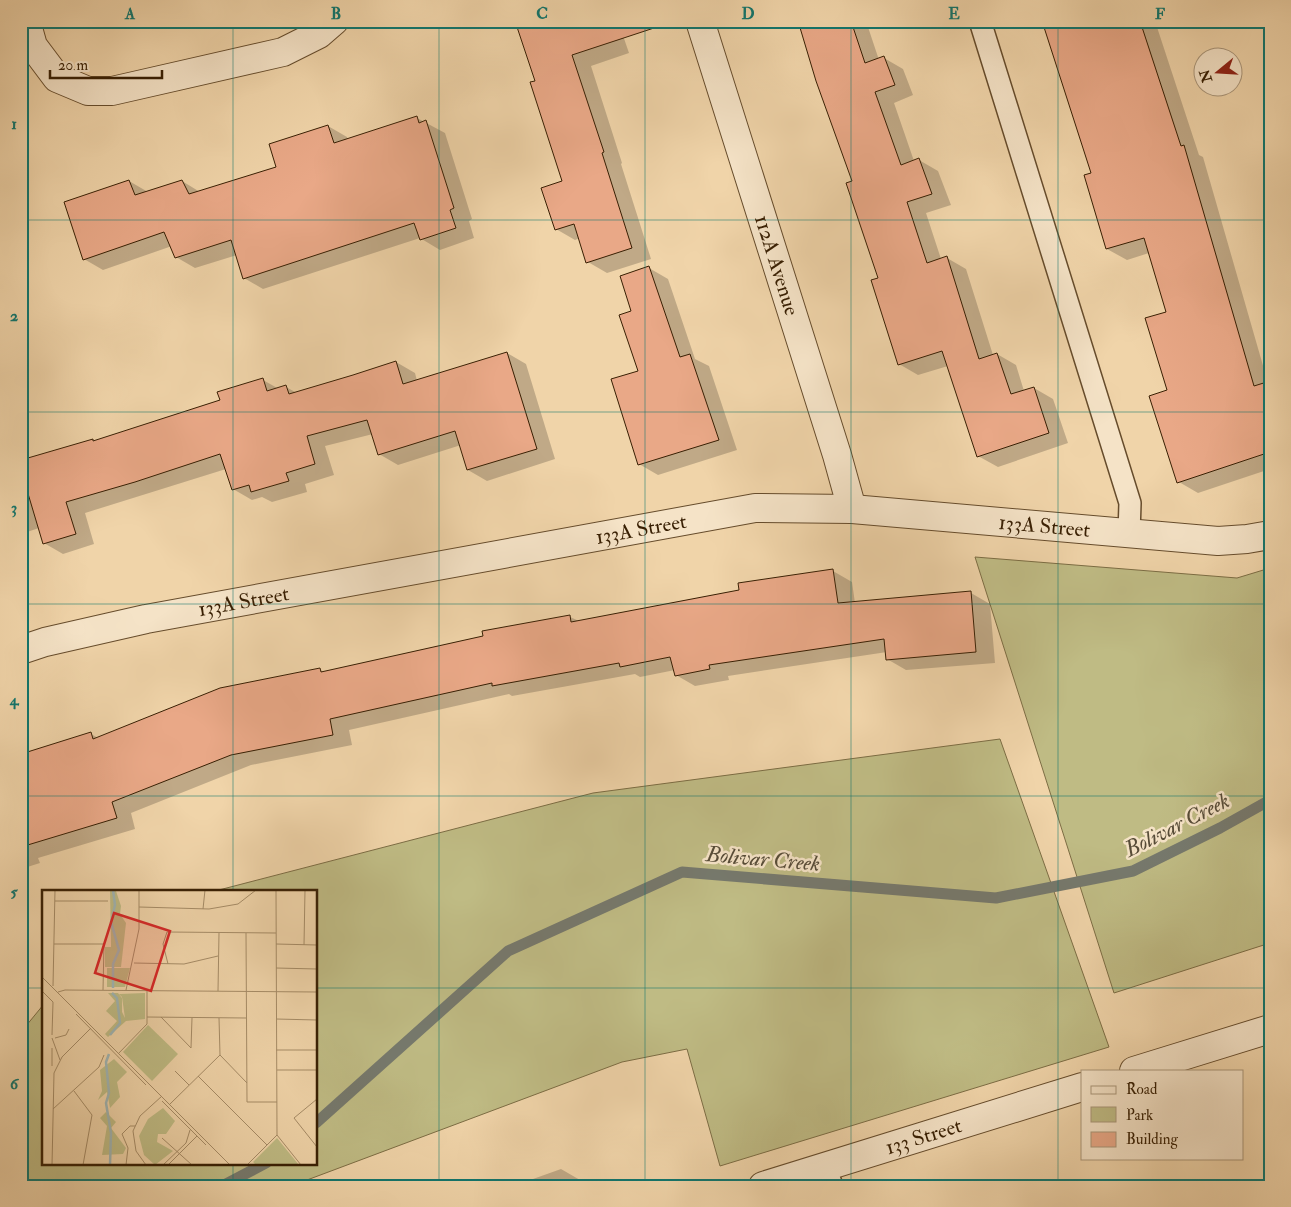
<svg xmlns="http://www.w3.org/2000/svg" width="1291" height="1207" font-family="'IM FELL Double Pica',serif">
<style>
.green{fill:#bfbb84;stroke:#7c6d44}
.shadow{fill:#0003}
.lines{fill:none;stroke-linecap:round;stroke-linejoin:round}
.stream{stroke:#76796d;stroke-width:11}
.building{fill:#e9a887;stroke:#381f03}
.lane-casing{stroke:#664c2c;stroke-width:24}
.street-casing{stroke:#664c2c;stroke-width:30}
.lane{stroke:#f5e3c7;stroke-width:21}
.street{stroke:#f5e3c7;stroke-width:28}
.grid{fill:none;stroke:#0f766e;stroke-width:1;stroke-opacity:0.55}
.labels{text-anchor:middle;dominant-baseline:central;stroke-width:5;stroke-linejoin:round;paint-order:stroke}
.street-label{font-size:21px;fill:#381f03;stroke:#f5e3c7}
.water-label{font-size:22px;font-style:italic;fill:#574c38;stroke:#f5e3c7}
.inset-river{fill:none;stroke:#9fb5b4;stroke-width:2.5}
.inset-road{fill:none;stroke:#a68c67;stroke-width:1}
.view{fill:#d62828;fill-opacity:0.15;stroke:#d62828;stroke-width:2.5}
.inset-edge{fill:none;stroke:#381f03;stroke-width:2.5}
.neatline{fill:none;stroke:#0f766e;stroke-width:2}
.grid-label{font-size:16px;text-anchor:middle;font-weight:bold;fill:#0f766e}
</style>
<rect width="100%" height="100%" fill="#f0d4a9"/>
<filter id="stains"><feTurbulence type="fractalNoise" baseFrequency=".004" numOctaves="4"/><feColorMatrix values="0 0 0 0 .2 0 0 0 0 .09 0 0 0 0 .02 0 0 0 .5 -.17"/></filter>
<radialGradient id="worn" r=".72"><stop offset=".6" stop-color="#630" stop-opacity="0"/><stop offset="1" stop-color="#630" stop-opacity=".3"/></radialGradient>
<!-- green -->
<path class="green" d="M 975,557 L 1237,578 L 1270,568 L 1270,943 L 1114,993 Z
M 1000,739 L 1109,1047 L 720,1166 L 687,1049 L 622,1062 L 291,1186 L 21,1186 L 21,1032 L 44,1004 L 44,1163 L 316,1163 L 316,891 L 215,891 L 593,793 Z"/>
<!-- shadow -->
<path class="shadow" d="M 516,21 L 618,21 L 629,53 L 591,66 L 622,163 L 621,164 L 651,259 L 607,273 L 588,262 L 580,238 L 575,240 L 556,229 L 564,182 L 536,82 Z
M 799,21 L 866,21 L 879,60 L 884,58 L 903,69 L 913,95 L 894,103 L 914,161 L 919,160 L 938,171 L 951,205 L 926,213 L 941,259 L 947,258 L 966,269 L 993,355 L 997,354 L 1016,365 L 1024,391 L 1034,388 L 1053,399 L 1068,443 L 998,467 L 978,456 L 948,366 L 918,375 L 899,364 L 880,279 L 854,182 Z
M 1043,21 L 1155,21 L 1199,155 L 1203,157 L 1268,383 L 1270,384 L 1270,469 L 1198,493 L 1179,482 L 1168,391 L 1167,313 L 1149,253 L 1127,260 L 1107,249 L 1093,174 Z
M 417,118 L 445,133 L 472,219 L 469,221 L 474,238 L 440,250 L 420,238 L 263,289 L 244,278 L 237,255 L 195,268 L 176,257 L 172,246 L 103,270 L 84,259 L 129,181 L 148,192 L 182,181 L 200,192 L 277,167 L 328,126 L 347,137 L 348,140 Z
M 649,268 L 668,279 L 695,359 L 709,366 L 737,450 L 658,475 L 639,464 L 640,371 Z
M 507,353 L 526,364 L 555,459 L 487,481 L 468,470 L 461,445 L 398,465 L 379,454 L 373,434 L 325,446 L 334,475 L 305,484 L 307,492 L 272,502 L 262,497 L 252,500 L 233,489 L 226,469 L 85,513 L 94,544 L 63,554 L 44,543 L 39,528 L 21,534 L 21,462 L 95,442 L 221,400 L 263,380 L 279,389 L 286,387 L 297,393 L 396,362 L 415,373 L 417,381 Z
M 833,571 L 852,582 L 855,603 L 971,593 L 990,604 L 995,663 L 906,670 L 887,659 L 887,652 L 728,676 L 729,680 L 695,686 L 676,675 L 675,670 L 640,677 L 635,674 L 512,696 L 509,694 L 349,730 L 352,745 L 251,765 L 131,813 L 135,829 L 38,858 L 40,863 L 21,869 L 21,756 L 91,734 L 98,738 L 320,670 L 325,672 L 570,617 L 579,621 L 740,591 Z
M 561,1169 L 580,1180 L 582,1186 L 520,1186 L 519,1184 Z
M 1099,1182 L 1106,1186 L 1087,1186 Z"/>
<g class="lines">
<!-- stream -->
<path class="stream" d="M 316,1123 L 508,951 L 682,872 L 996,898 L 1133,871 L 1220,828 L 1270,800
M 222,1186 L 266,1163"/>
</g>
<!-- building -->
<path class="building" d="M 515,21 L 656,21 L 657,27 L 572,55 L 604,152 L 602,153 L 632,248 L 586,263 L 574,224 L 555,230 L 541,188 L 562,181 L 530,82 L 535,81 Z
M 798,21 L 851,21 L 865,63 L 884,56 L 895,85 L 875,92 L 901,165 L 919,158 L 932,194 L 907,202 L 927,263 L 947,256 L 979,359 L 997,353 L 1011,394 L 1034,387 L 1049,433 L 977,457 L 942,351 L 898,365 L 871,280 L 878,278 L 846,183 L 852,181 L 816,81 Z
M 1042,21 L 1140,21 L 1181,146 L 1184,145 L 1254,386 L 1270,381 L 1270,452 L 1177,483 L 1149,396 L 1167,390 L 1145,318 L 1166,312 L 1144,238 L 1106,249 L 1084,175 L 1091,173 Z
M 417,116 L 419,123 L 426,120 L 454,208 L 450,210 L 456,228 L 420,240 L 414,223 L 243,279 L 231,240 L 175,258 L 164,232 L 83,260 L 64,202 L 129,180 L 135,195 L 182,180 L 189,194 L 276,167 L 269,144 L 328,125 L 334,143 Z
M 649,266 L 680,357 L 690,354 L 719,440 L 638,465 L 611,379 L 638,371 L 619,315 L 631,311 L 620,276 Z
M 507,352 L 537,449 L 467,470 L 455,431 L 378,455 L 367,420 L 307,436 L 315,464 L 286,473 L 289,481 L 251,492 L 249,485 L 232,490 L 220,454 L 135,482 L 66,502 L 76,534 L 43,544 L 21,470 L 21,460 L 93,439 L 93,441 L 220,400 L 217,392 L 263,378 L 267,391 L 286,385 L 289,394 L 353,375 L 396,361 L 403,384 Z
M 833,569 L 838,603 L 971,591 L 976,652 L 886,660 L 884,639 L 709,665 L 710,669 L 675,676 L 670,657 L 620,667 L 619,663 L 492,686 L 492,683 L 330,719 L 333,735 L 231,755 L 112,802 L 117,818 L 21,847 L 21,754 L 91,732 L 93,739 L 220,688 L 320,668 L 321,672 L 483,636 L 482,631 L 570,615 L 571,622 L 739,590 L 738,583 Z"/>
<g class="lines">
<defs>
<path id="lane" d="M 980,21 L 1130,503 L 1129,534
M 825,1167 L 832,1186"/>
<g id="street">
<path d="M 26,21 L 33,46 L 57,78 L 88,91 L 112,91 L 283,52 L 319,34 L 334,21"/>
<path id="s1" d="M 700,21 L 837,455 L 852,509"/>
<path id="s2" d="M 21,650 L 45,642 L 146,619 L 755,508 L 852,509 L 1218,541 L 1247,539 L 1270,535"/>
<path d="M 1134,1071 L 1270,1029"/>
<path id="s3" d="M 763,1186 L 1082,1087"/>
</g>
</defs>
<!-- lane casing -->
<use href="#lane" class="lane-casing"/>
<!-- street casing -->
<use href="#street" class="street-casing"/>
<!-- lane -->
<use href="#lane" class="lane"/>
<!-- street -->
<use href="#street" class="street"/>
</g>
<!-- grid -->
<path class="grid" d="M 233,21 L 233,891M 439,21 L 439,1186M 645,21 L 645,1186M 851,21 L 851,1186M 1058,21 L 1058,1186M 21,220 L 1270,220M 21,412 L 1270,412M 21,604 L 1270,604M 21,796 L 1270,796M 21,988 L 44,988M 316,988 L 1270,988M 233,1163 L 233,1186"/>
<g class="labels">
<!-- street labels -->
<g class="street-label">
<text stroke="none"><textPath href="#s1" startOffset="256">112A Avenue</textPath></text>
<text stroke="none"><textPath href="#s2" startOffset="1038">133A Street</textPath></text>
<text stroke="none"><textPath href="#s2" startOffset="632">133A Street</textPath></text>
<text stroke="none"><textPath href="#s2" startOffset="228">133A Street</textPath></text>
<text stroke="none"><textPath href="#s3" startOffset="168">133 Street</textPath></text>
</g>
<!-- water labels -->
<g class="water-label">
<text transform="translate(1177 825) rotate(-27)">Bolivar Creek</text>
<text transform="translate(763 859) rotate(5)">Bolivar Creek</text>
</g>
</g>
<!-- overview -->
<g transform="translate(42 890)">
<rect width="275" height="275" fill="#f0d4a9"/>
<path d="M 68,0 L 74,1 L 79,16 L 78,24 L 84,33 L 79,77 L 63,77 L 63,57 L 69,57 L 69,54 ZM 65,78 L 88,78 L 83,97 L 65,97 ZM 66,103 L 76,103 L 80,108 L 80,122 L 83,128 L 80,107 L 77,104 L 103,103 L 103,129 L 84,131 L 66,147 L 63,144 L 75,131 L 64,121 L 73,111 ZM 106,135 L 136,164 L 110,191 L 81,162 ZM 72,169 L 85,182 L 75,192 L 78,207 L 68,218 L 65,202 L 56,210 L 60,201 L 58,180 ZM 121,218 L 133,231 L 124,244 L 116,244 L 115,252 L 131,261 L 113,275 L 102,265 L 97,246 L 106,229 ZM 64,222 L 74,232 L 69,238 L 84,258 L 81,264 L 60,265 L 65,236 L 58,228 ZM 235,248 L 257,275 L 214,275 L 211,272 Z" fill="#bfbb84"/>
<path class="inset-river" d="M 71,0 L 73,15 L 69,32 L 77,60 L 71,74 L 71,98M 68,145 L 78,133 L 75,108 L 70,103M 67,164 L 64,172 L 67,203 L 64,213 L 69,243 L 68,275"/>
<path class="inset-road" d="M 234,0 L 235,245M 13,11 L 66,11M 97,17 L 167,19 L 196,14 L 214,0M 161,19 L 163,0M 204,43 L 205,212 L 235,212M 12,54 L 62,54 L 61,100M 234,54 L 275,55M 262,55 L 263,0M 92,73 L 142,74 L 176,66M 126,74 L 121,54 L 125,42 L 234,43M 234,78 L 275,79M 0,87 L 188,275M 11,96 L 13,0M 84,100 L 97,39 L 97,0M 0,101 L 11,112 L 10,145M 176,101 L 177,43M 16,102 L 23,100 L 275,102M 34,124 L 104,195M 105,127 L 204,128M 119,127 L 149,158M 234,129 L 275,130M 10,148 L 18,170M 13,148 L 24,145 L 27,139M 10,158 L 10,176M 149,158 L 150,128M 234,160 L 275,160M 76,164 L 105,134 L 105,100M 178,165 L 205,193M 235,180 L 275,180M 133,181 L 147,195M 156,186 L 225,255M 32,201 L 50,225 L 41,275M 275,209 L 252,228 L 275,257M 120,211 L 164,255M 128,214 L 178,165 L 177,128M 11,219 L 57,177 L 62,165M 235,245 L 259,275M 120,248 L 150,275M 10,275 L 12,183 L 20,167 L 49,138M 84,275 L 86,258 L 80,244 L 88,236 L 93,236M 104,275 L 94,261 L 91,241 L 98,226 L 120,206M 121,275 L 144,253 L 148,240M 126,275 L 155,246M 205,275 L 235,245"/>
<path class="view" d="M 72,23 L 128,41 L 109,101 L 53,83 Z"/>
<rect width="275" height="275" class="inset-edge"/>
</g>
<!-- margin -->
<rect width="1291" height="1207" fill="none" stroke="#f0d4a9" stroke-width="55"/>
<!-- legend -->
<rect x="1081" y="1070" width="162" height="90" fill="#f5e3c7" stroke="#a99579"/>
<rect x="1091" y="1086" width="25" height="8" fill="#f5e3c7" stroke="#a99579"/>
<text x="1126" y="1094" font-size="15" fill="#381f03">Road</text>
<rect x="1091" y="1107" width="25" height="15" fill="#bfbb84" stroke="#a99579"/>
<text x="1126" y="1120" font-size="15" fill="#381f03">Park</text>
<rect x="1091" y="1132" width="25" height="15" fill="#e9a887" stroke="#a99579"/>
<text x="1126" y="1144" font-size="15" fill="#381f03">Building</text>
<!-- north arrow -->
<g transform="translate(1218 72) rotate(252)"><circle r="24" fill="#f5e3c7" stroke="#a99579"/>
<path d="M0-4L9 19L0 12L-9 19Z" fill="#8f2418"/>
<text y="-8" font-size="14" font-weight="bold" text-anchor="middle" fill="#381f03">N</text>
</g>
<!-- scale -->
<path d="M50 70v8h112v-8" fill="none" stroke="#381f03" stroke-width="2.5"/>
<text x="58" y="70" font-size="15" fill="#381f03" stroke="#f5e3c7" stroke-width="4" paint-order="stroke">20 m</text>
<rect x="28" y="28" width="1236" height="1152" class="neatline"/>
<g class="grid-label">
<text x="130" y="19">A</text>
<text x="336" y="19">B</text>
<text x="542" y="19">C</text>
<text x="748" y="19">D</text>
<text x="954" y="19">E</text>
<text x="1160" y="19">F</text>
<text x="14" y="129">1</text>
<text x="14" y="321">2</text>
<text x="14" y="513">3</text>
<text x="14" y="705">4</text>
<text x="14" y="897">5</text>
<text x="14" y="1089">6</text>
</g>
<rect width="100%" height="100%" filter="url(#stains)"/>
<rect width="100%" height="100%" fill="url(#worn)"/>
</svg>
